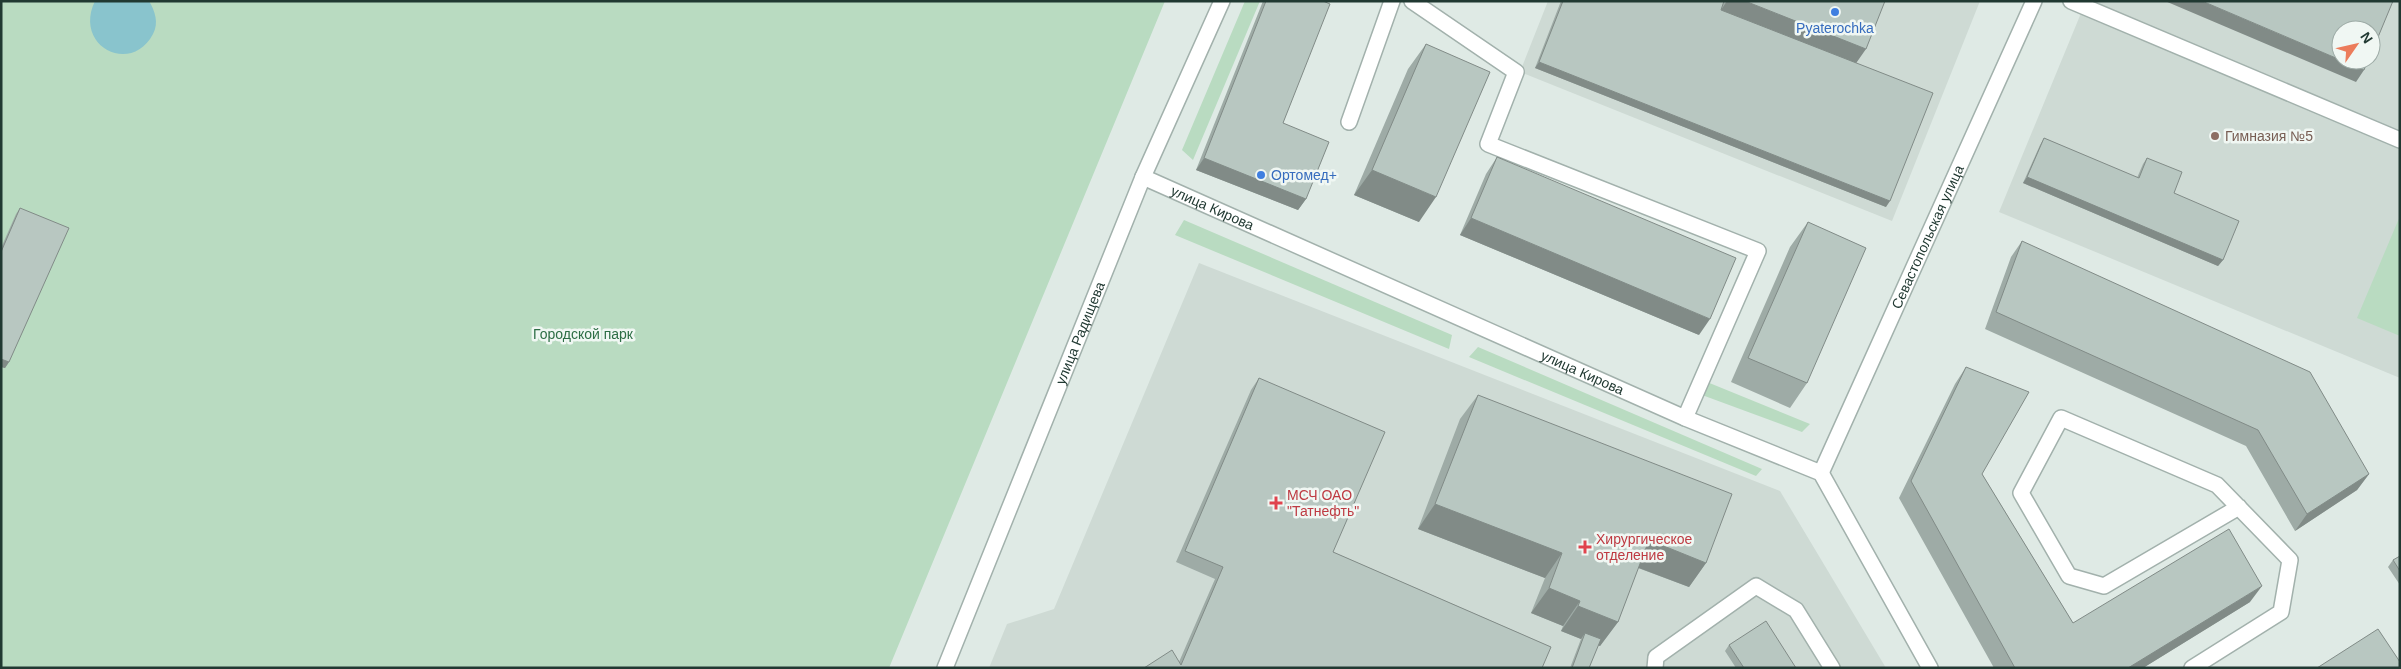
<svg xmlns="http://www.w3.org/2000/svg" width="2401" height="669" font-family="Arial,sans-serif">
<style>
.built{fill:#cedad4;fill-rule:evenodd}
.green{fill:#b9dbc1}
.water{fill:#89c4cd}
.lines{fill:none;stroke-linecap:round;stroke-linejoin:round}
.service-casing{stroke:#a2b1ac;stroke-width:18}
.minor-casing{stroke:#a2b1ac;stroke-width:18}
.tertiary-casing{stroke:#a2b1ac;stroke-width:18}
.service{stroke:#fff;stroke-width:15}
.minor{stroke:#fff;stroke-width:15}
.tertiary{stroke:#fff;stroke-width:15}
.wall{fill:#9eaba6}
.shaded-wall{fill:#818b87}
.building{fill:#b8c7c1;stroke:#818b87}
.shop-dot{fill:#3f7fe0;stroke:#f0f7f3;stroke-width:2}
.education-dot{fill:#8d6e63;stroke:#f0f7f3;stroke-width:2}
.health-dot{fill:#e0444e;stroke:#f0f7f3;stroke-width:2}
.labels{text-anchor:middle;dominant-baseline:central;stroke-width:5;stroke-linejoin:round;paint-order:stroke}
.shop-label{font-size:14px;fill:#366cbe;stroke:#f0f7f3}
.education-label{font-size:14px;fill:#785e54;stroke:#f0f7f3;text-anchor:start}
.street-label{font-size:14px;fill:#213932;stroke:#f0f7f3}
.park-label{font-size:14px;fill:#2d6e45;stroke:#f0f7f3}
.health-label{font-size:14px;fill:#be3a42;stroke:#f0f7f3;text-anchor:start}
</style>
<rect width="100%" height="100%" fill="#dfeae5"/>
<!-- built -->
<path class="built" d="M 1548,1 L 1980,1 L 1892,221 L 1520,72 Z
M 2086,1 L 2400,1 L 2400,378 L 1999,212 ZM 2341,30 L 2371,30 L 2371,60 L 2341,60 Z
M 1199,263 L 1780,491 L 1886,668 L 989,668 L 1007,624 L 1054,609 Z"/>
<!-- green -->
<path class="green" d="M 1,1 L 1165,1 L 889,668 L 1,668 Z
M 1245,1 L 1260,1 L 1193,160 L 1182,150 Z
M 2400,216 L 2400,336 L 2357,318 Z
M 1184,220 L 1452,335 L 1449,349 L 1175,235 Z
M 1478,347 L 1762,469 L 1756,476 L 1469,357 Z
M 1707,382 L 1810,424 L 1802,432 L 1702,395 Z"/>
<!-- water -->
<path class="water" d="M 95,1 L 149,1 C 155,11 159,23 153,34 C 131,76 73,46 95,1 Z"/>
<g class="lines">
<defs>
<path id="service" d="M 1412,1 L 1516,72 L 1488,144 L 1758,251 L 1685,418
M 2071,1 L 2400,140
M 1349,122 L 1392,1
M 1655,668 L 1656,657 L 1756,586 L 1796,610 L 1832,668
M 2192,668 L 2281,612 L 2290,560 L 2217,485 L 2061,418 L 2021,493 L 2069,576 L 2104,586 L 2239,507"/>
<g id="minor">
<path id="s1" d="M 1821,473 L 2034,1"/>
</g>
<g id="tertiary">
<path id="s2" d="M 1143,177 L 1685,418 L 1821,473 L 1930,668"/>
<path id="s3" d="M 945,668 L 1143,177 L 1222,1"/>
</g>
</defs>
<!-- service casing -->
<use href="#service" class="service-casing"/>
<!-- minor casing -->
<use href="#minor" class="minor-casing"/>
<!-- tertiary casing -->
<use href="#tertiary" class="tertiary-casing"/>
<!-- service -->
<use href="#service" class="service"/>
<!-- minor -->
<use href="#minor" class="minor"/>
<!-- tertiary -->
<use href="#tertiary" class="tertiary"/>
</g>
<!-- wall -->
<path class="wall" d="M 1263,1 L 1323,1 L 1283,123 L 1306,199 L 1298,210 L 1196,170 Z
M 1561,1 L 1885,1 L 1856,63 L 1886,207 L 1535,68 Z
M 1426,44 L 1419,222 L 1354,195 L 1408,69 Z
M 2044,138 L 2137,178 L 2143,164 L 2147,158 L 2223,260 L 2218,266 L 2023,183 L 2040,145 Z
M 1497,157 L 1699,335 L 1460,235 L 1486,174 Z
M 20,208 L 9,362 L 5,368 L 1,367 L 1,248 L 16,214 Z
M 1808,222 L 1807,383 L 1790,408 L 1731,382 L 1790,247 Z
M 2022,241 L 2369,474 L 2357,490 L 2295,531 L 2246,446 L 1985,329 L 2011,257 Z
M 1966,367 L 1982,474 L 2073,623 L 2250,602 L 2143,668 L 1994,668 L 1899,498 L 1955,384 Z
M 1259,378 L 1333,552 L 1551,647 L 1144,668 L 1179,662 L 1215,579 L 1176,562 L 1251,390 Z
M 1478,395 L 1706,563 L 1689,587 L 1638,568 L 1618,622 L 1600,646 L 1598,645 L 1589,668 L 1570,668 L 1581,639 L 1561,631 L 1563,626 L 1531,613 L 1545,578 L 1418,529 L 1460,419 Z
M 2400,556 L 2400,585 L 2388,567 L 2393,560 Z
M 1729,645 L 1796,668 L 1736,668 L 1725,651 Z"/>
<!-- shaded-wall -->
<path class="shaded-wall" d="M 1727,1 L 1745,1 L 1866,49 L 1852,69 L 1717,16 Z
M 2165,1 L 2202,1 L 2364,70 L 2356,82 Z
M 1539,62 L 1890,201 L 1886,207 L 1535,68 Z
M 1204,158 L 1306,199 L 1298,210 L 1196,170 Z
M 1372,170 L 1436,197 L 1419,222 L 1354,195 Z
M 2027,177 L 2223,260 L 2218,266 L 2023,183 Z
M 1471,218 L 1710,319 L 1699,335 L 1460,235 Z
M 1,359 L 9,362 L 5,368 L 1,367 Z
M 2369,474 L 2357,490 L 2295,531 L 2307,514 Z
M 1435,504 L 1562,553 L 1545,578 L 1418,529 Z
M 1649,540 L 1706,563 L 1689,587 L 1631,565 Z
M 2262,586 L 2250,602 L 2143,668 L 2128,668 Z
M 1549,588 L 1580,601 L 1563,626 L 1531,613 Z
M 1578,606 L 1618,622 L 1600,646 L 1583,640 L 1585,633 L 1581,639 L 1561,631 Z"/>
<!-- building -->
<path class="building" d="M 1266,1 L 1323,1 L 1330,4 L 1283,123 L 1329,142 L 1306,199 L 1204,158 Z
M 1563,1 L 1724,1 L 1721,10 L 1933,93 L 1890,201 L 1539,62 Z
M 1745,1 L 1885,1 L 1866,49 Z
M 2202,1 L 2393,1 L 2371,54 L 2371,30 L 2341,30 L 2341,60 L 2368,60 L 2364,70 Z
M 1426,44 L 1490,72 L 1436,197 L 1372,170 Z
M 2044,138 L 2139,178 L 2147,158 L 2182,172 L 2174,193 L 2239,221 L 2223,260 L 2027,177 Z
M 1497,157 L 1736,258 L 1710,319 L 1471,218 Z
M 20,208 L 69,228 L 9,362 L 1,359 L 1,252 Z
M 1808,222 L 1866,248 L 1807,383 L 1748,358 Z
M 2022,241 L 2310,372 L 2369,474 L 2307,514 L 2258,430 L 1996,312 Z
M 1966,367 L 2029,392 L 1982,474 L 2073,623 L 2229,529 L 2262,586 L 2128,668 L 2015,668 L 1911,481 Z
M 1259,378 L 1385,432 L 1333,552 L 1551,647 L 1542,668 L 1144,668 L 1172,650 L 1181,665 L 1223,567 L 1185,551 Z
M 1478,395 L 1732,494 L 1706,563 L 1649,540 L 1618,622 L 1578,606 L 1580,601 L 1549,588 L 1562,553 L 1435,504 Z
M 2400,556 L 2400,571 L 2393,560 Z
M 1766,621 L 1796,668 L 1744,668 L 1729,645 Z
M 2378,629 L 2400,662 L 2400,668 L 2317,668 Z
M 1585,633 L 1601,639 L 1589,668 L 1572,668 Z"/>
<!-- markers -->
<g class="shop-dot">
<circle cx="1835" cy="12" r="5"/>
<circle cx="1261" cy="175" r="5"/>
</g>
<circle class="education-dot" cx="2215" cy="136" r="5"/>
<g class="health-dot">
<path d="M1273.5 495.5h5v5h5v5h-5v5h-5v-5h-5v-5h5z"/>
<path d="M1582.5 539.5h5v5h5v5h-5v5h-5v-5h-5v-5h5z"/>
</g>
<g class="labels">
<!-- shop labels -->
<g class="shop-label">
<text x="1835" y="28">Pyaterochka</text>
<text x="1271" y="175" text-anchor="start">Ортомед+</text>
</g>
<!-- education labels -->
<g class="education-label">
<text x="2225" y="136">Гимназия №5</text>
</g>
<!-- street labels -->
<g class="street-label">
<text stroke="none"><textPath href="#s2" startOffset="76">улица Кирова</textPath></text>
<text stroke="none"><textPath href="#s1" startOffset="259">Севастопольская улица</textPath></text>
<text stroke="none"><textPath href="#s3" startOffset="361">улица Радищева</textPath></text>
<text stroke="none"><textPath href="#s2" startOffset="481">улица Кирова</textPath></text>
</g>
<!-- park labels -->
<g class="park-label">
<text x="583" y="334">Городской парк</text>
</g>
<!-- health labels -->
<g class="health-label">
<text x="1287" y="495">МСЧ ОАО<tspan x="1287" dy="16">"Татнефть"</tspan></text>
<text x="1596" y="539">Хирургическое<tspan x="1596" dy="16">отделение</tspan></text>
</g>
</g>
<!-- border -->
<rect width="2401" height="669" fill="none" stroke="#213932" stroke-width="5"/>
<!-- north arrow -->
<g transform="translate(2356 45) rotate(56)"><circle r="24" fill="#f0f7f3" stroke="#9daba6"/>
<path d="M0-4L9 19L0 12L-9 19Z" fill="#ec7c5b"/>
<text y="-8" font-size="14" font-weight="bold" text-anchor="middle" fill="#213932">N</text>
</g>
</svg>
